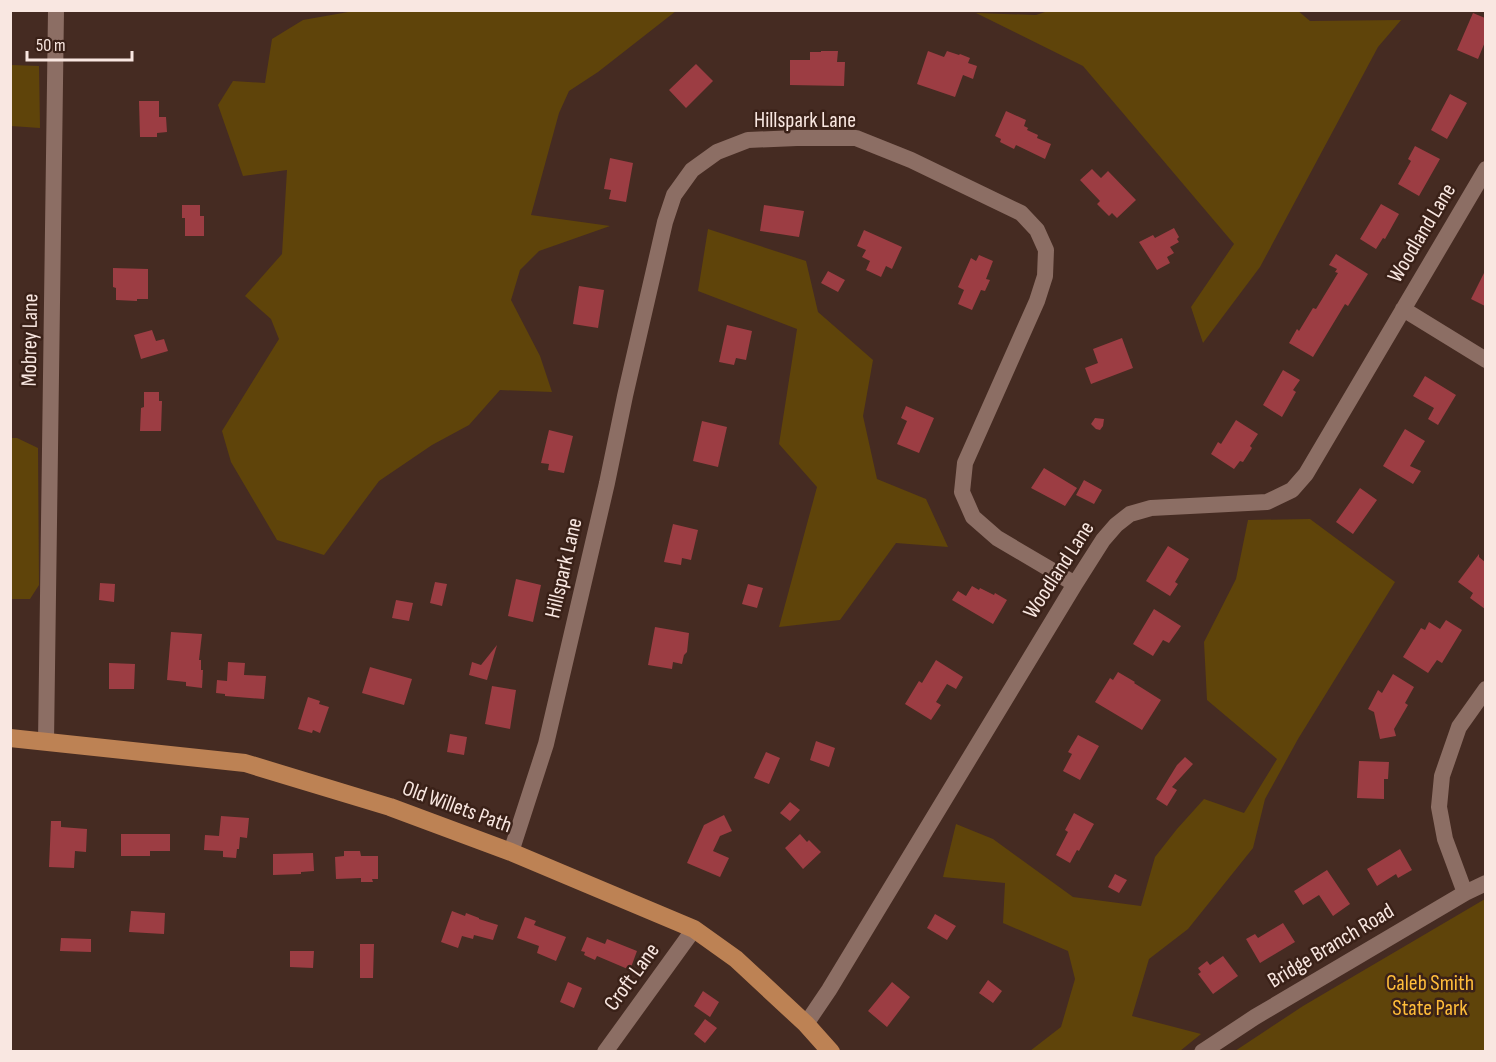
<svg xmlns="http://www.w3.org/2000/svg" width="1496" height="1062" font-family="'Sofia Sans Condensed',sans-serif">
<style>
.green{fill:#5f440a}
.building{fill:#9c3d43}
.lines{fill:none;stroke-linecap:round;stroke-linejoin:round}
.minor{stroke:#8c6e64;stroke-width:16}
.major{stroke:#bd8254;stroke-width:18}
.labels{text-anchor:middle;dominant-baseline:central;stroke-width:5;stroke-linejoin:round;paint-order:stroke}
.street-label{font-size:22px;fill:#f9e7e1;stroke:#3a2118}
.park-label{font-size:22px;fill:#ffbd3a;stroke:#3a2118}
</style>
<rect width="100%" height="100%" fill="#452b22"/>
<!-- green -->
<path class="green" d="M 1051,10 L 1297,10 L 1310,21 L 1401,20 L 1378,47 L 1260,267 L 1203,343 L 1191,307 L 1234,244 L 1083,66 L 976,13 L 1036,15 Z
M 354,11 L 581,10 L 601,12 L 621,10 L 676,11 L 598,72 L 569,91 L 559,113 L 531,215 L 610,226 L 539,251 L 520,270 L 511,300 L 540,356 L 552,392 L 500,390 L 469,425 L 432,445 L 379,481 L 324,555 L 277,540 L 231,462 L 222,431 L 279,339 L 271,319 L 245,296 L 282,254 L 287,170 L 243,176 L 218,105 L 233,81 L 265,83 L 272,39 L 303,20 Z
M 11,65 L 39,66 L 40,128 L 11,126 Z
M 708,229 L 806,261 L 818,312 L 873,360 L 863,416 L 877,479 L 926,499 L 948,547 L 896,543 L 840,620 L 779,627 L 817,487 L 779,444 L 797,329 L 698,291 Z
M 10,438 L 17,438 L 38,448 L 39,585 L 30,599 L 11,599 Z
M 1310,519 L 1395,582 L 1298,739 L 1265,799 L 1253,848 L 1188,929 L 1149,959 L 1132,1016 L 1201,1034 L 1180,1051 L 1030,1051 L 1061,1027 L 1075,979 L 1068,951 L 1003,923 L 1005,883 L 943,877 L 956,824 L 993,839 L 1073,897 L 1141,906 L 1155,857 L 1177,829 L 1204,799 L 1244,813 L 1277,759 L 1207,700 L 1204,642 L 1236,579 L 1248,520 Z
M 1485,899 L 1485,1051 L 1235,1051 L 1303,1006 Z"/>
<!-- building -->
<path class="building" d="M 1473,13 L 1485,18 L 1485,42 L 1478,59 L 1457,50 Z
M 821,51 L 838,51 L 837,62 L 845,62 L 844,86 L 790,85 L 790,60 L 810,60 L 810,52 L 821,52 Z
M 928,51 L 944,57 L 947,51 L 959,55 L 960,54 L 970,58 L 968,63 L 977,66 L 973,79 L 963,75 L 955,97 L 917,84 Z
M 696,64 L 713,81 L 686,108 L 669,90 Z
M 1450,94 L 1467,103 L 1447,139 L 1431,130 Z
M 139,101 L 159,101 L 159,117 L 166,117 L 167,132 L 157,133 L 157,137 L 140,137 Z
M 1006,111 L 1026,120 L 1024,126 L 1028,128 L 1027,130 L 1038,135 L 1037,138 L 1051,144 L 1045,159 L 1016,145 L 1014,149 L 1000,142 L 1001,139 L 995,136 Z
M 1415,146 L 1440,159 L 1419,196 L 1398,184 L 1411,161 L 1408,159 Z
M 610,158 L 633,163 L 626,202 L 609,199 L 611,190 L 604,189 Z
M 1092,169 L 1101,178 L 1108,171 L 1136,200 L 1117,218 L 1112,213 L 1109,216 L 1097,204 L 1100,201 L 1080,180 Z
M 1381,204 L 1399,214 L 1385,239 L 1383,238 L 1376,249 L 1360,239 Z
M 182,205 L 200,205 L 200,216 L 204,216 L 204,236 L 185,236 L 185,218 L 182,218 Z
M 764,205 L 804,211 L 799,237 L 760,231 Z
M 1174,228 L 1179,237 L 1177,239 L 1179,242 L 1170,247 L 1174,253 L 1167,257 L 1170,263 L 1157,270 L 1139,242 L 1153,235 L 1155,238 Z
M 864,230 L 902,247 L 892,269 L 886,266 L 881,277 L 866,270 L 870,261 L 862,257 L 866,250 L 857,246 Z
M 1336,254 L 1368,274 L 1348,306 L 1345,304 L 1313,357 L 1289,343 L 1297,329 L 1299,331 L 1313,308 L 1316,309 L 1338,273 L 1335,272 L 1337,269 L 1329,265 Z
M 979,255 L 993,261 L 986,279 L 990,280 L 985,291 L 981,290 L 972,310 L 958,304 L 964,290 L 958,287 L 971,258 L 976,261 Z
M 113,268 L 148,269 L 148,299 L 137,299 L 137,301 L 116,300 L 116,288 L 113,287 Z
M 828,271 L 845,280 L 838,292 L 821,283 Z
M 1485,271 L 1485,306 L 1471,299 Z
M 579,286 L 604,290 L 598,328 L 573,324 Z
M 727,325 L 752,331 L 746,360 L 736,358 L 734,365 L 719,362 Z
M 152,330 L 156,341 L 164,339 L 168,351 L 141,359 L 134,335 Z
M 1122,338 L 1133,368 L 1091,384 L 1085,368 L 1098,363 L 1093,349 Z
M 1283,370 L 1300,380 L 1293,390 L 1296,392 L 1282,417 L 1263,405 Z
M 1425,376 L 1456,395 L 1438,425 L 1428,419 L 1434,408 L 1413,396 Z
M 144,392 L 159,392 L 159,401 L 162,401 L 161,431 L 140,431 L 141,408 L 144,407 Z
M 906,406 L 934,418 L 919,453 L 897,444 L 907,421 L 901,418 Z
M 1095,418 L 1104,419 L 1103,426 L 1100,430 L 1096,429 L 1091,424 Z
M 1236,420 L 1258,434 L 1250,446 L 1252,448 L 1243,462 L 1240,461 L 1234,469 L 1211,454 L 1218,442 L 1221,444 Z
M 702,421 L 727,427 L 718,467 L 693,461 Z
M 1405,429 L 1425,441 L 1410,466 L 1421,471 L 1413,484 L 1383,466 Z
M 549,430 L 573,436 L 564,473 L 548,470 L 549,464 L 541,463 Z
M 1044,468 L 1077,488 L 1065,506 L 1031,488 Z
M 1084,480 L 1102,490 L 1094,504 L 1076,495 Z
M 1360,488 L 1377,500 L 1353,534 L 1336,522 Z
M 673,524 L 698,530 L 691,560 L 682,558 L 681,565 L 664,562 Z
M 1168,546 L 1189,559 L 1175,582 L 1178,584 L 1170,596 L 1146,581 Z
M 1479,554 L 1479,557 L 1485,562 L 1485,609 L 1470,598 L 1473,593 L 1458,582 Z
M 516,579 L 541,585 L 533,622 L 508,616 Z
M 435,582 L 447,584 L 442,606 L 430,603 Z
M 100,583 L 115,584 L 114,602 L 99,600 Z
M 748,584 L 763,588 L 757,608 L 742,604 Z
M 972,586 L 979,590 L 980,588 L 994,595 L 995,593 L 1007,600 L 993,624 L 952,600 L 958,591 L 966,596 Z
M 396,600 L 413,603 L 409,621 L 392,618 Z
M 1154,609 L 1181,626 L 1169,643 L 1163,640 L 1153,656 L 1133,644 Z
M 1446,620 L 1462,630 L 1442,663 L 1437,660 L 1428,673 L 1403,657 L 1421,628 L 1425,630 L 1429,622 L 1440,629 Z
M 655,627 L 689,633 L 687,652 L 684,655 L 682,664 L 673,662 L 672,669 L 648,665 Z
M 171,632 L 202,634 L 199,660 L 201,660 L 201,670 L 203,670 L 202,688 L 186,686 L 186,682 L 167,680 Z
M 497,645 L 487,680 L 469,675 L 472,662 L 481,665 Z
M 936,660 L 963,677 L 956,689 L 947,684 L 936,702 L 941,705 L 931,720 L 905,704 L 919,681 L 922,683 Z
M 228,662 L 245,663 L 244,675 L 266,676 L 264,699 L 225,696 L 225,694 L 216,693 L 217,680 L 227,681 Z
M 109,663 L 135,664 L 134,689 L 109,689 Z
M 370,667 L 412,679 L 404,705 L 362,693 Z
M 1118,672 L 1135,682 L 1134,683 L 1161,700 L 1142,730 L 1095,702 L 1110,678 L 1113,680 Z
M 1393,674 L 1414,687 L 1405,703 L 1408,705 L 1394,729 L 1396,736 L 1380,739 L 1374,712 L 1368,709 L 1378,690 L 1382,693 Z
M 492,686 L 516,690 L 510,729 L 485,724 Z
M 308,697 L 320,701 L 319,704 L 329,707 L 320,733 L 313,730 L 312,733 L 298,729 Z
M 450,734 L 467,737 L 464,755 L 447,752 Z
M 1078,735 L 1099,746 L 1080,780 L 1063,771 L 1072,754 L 1068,752 Z
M 816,741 L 835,748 L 829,767 L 810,760 Z
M 766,752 L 780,758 L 769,784 L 754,778 Z
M 1185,757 L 1193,764 L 1172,787 L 1177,790 L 1167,806 L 1156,799 L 1177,765 Z
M 1359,761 L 1389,762 L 1388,779 L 1384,779 L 1384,799 L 1357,798 Z
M 790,802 L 800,810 L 790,821 L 780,813 Z
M 1074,813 L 1094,824 L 1079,851 L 1077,850 L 1070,863 L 1056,855 L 1068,832 L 1065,830 Z
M 724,815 L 732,831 L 720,836 L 713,851 L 729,858 L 720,877 L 687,863 L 704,825 Z
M 221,816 L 249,818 L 247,838 L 240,837 L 239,849 L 237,849 L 236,858 L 223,857 L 223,851 L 204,850 L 205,835 L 219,836 Z
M 51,821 L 61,821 L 61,827 L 87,829 L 86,852 L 75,851 L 74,868 L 49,867 Z
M 121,834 L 170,834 L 170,851 L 150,851 L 150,856 L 121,856 Z
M 800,834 L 807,842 L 809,840 L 821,852 L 803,869 L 785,848 Z
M 1400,849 L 1412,870 L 1398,878 L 1396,874 L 1377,886 L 1367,869 Z
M 344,851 L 360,851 L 361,856 L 378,856 L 378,879 L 372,879 L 373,882 L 361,882 L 361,878 L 336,879 L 335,857 L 344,856 Z
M 313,853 L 314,871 L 301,872 L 301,874 L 273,875 L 273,854 Z
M 1327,870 L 1350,904 L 1333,916 L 1319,895 L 1303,905 L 1294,891 Z
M 1115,874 L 1127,880 L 1119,893 L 1108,887 Z
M 131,911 L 165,913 L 164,934 L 129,932 Z
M 452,911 L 465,916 L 466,913 L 479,918 L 479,919 L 498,925 L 493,940 L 474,935 L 473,939 L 462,936 L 458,948 L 441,942 Z
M 935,914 L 956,926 L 947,940 L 927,928 Z
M 525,917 L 536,921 L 534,925 L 566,937 L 556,961 L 537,953 L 539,946 L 517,938 Z
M 1283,923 L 1295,942 L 1260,963 L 1246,939 L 1255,934 L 1258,938 Z
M 587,937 L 605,944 L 607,939 L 637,951 L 630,970 L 597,956 L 595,960 L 584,955 L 585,952 L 581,951 Z
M 61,938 L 91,939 L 91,952 L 60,951 Z
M 360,944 L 374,944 L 373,978 L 360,978 Z
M 290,951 L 314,951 L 313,968 L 290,967 Z
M 1223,956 L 1238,976 L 1213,994 L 1198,974 L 1201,972 L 1198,968 L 1207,961 L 1210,965 Z
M 988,980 L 1002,991 L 993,1003 L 979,993 Z
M 568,982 L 582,988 L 574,1008 L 560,1002 Z
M 892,982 L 910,997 L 887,1027 L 868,1011 Z
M 703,991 L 719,1002 L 710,1017 L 694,1006 Z
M 705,1019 L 717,1028 L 705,1043 L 694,1034 Z"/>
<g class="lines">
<!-- minor -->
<path class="minor" d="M 1403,309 L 1486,360
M 46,742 L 56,10
M 511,852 L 546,744 L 607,483 L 625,396 L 665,222 L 674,195 L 692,170 L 717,152 L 748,140 L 797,138 L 856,138 L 911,160 L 1021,213 L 1037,230 L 1046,250 L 1045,276 L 1037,301 L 965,463 L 962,492 L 973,517 L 997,538 L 1075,584
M 1465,893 L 1445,839 L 1439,807 L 1442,776 L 1459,727 L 1486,689
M 806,1024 L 829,990 L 1075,584 L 1103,540 L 1116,525 L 1130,514 L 1151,508 L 1267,502 L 1292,490 L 1306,474 L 1486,169
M 605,1052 L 694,929
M 1202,1052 L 1255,1017 L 1465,893 L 1486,883"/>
<!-- major -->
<path class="major" d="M 10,738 L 245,763 L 390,807 L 511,852 L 694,929 L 736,959 L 806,1024 L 831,1052"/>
</g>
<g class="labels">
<!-- street labels -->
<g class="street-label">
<text x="805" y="120">Hillspark Lane</text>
<text transform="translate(1422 233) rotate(-59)">Woodland Lane</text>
<text transform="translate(30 340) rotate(-89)">Mobrey Lane</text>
<text transform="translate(564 568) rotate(-77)">Hillspark Lane</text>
<text transform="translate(1059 570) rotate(-57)">Woodland Lane</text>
<text transform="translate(457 807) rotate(20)">Old Willets Path</text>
<text transform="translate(1331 946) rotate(-31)">Bridge Branch Road</text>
<text transform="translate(632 977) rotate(-54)">Croft Lane</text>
</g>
<!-- park labels -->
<g class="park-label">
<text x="1430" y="983">Caleb Smith<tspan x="1430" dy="25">State Park</tspan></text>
</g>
</g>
<!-- border -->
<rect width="1496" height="1062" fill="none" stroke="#f9e7e1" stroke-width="24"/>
<!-- scale -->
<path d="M27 51v9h105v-9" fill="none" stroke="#f9e7e1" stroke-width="3"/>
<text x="36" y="51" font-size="18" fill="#f9e7e1" stroke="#3a2118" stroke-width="4.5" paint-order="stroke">50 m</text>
</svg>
